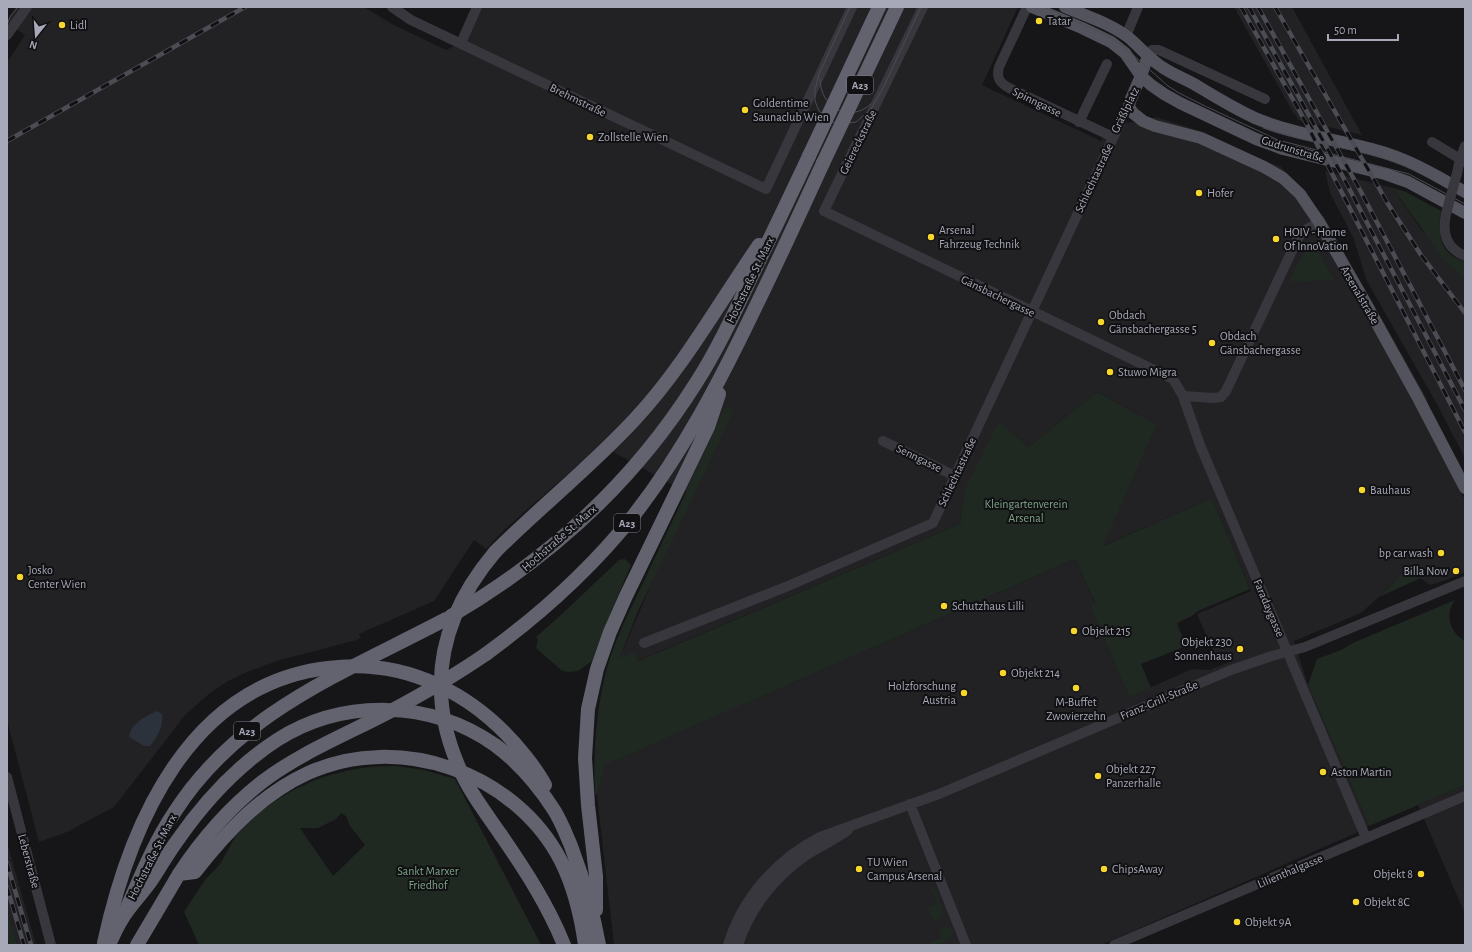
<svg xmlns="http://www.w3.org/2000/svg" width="1472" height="952" font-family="'Alegreya Sans',sans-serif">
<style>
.built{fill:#222225}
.green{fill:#202822;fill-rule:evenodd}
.water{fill:#2b323c}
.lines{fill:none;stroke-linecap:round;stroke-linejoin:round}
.minor{stroke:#37373d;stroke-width:10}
.major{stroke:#52535c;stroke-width:12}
.highway{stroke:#62636e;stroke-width:14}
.tram{stroke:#4b4c54;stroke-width:1}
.rail-casing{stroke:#4b4c54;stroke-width:4.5}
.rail{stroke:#111113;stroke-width:3;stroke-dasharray:9;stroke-linecap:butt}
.minor-bridge{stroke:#37373d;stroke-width:10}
.highway-bridge{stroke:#62636e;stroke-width:14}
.poi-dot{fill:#f8d72d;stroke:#111113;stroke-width:1.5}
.labels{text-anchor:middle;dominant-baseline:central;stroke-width:4;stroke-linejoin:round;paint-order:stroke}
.shield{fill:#111113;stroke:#7a7b86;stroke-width:1}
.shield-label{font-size:11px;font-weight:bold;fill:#a7a9b8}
.poi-label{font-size:12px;fill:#a7a9b8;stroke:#111113;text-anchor:start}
.street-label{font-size:12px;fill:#a7a9b8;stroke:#111113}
.park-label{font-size:12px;fill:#7da487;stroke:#111113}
</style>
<rect width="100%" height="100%" fill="#161618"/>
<!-- built -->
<path class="built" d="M 16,7 L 364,7 L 392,24 L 446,50 L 461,43 L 478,7 L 1018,7 L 982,85 L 1101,141 L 1114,124 L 1143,121 L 1156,117 L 1200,131 L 1253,156 L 1281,167 L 1324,217 L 1426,397 L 1447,466 L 1465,500 L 1465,572 L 1446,580 L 1430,585 L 1406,568 L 1391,586 L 1361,613 L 1294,641 L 1308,685 L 1369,826 L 1354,834 L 1101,945 L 614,945 L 597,795 L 604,765 L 1075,559 L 1095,604 L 1090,606 L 1129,697 L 1192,669 L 1210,670 L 1229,662 L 1215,655 L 1197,614 L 1251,591 L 1212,498 L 1102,546 L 1157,424 L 1097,392 L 1054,426 L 1029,447 L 1013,433 L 964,491 L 960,524 L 637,661 L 620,658 L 689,494 L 601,445 L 505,529 L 486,549 L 474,540 L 434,601 L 359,634 L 361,638 L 357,640 L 280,660 L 247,672 L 228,681 L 210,693 L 186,714 L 114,807 L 67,832 L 39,842 L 7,720 L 7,66 L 8,61 L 25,35 L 7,23 L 7,20 Z
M 1234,7 L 1292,7 L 1362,135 L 1298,120 L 1296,115 L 1294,114 Z
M 1325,171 L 1393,188 L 1422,231 L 1465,271 L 1465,458 L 1439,408 L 1367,281 L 1353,237 L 1330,193 Z
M 1465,785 L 1465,914 L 1418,805 Z
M 7,842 L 36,945 L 17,945 L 7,910 Z"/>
<!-- green -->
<path class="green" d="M 1393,188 L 1406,192 L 1441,211 C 1437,235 1440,254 1465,262 L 1465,281 L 1459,273 L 1443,259 Z
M 1311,240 L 1313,242 L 1334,280 L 1291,282 L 1290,280 L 1309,242 Z
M 1097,392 L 1157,424 L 1103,546 L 1212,498 L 1250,589 L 1198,611 L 1192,616 L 1177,623 L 1186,646 L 1141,664 L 1151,688 L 1129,697 L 1090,606 L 1095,603 L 1075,559 L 605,765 L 597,795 L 595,794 C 593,752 596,709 607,668 C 617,633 636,599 651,566 C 676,513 702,460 725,407 L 734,410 L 680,525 L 638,611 L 620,658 L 634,652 L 638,661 L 960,524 L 964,491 L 999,421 L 1029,447 L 1054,426 Z
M 625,559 L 631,565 L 603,631 L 592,661 L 578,671 L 567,672 L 561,670 L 536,648 L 538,639 L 536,637 L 562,614 L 619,560 Z
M 1406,568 L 1421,578 L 1379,597 L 1391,586 Z
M 1455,600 C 1444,614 1450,633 1465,641 L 1465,785 L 1369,826 L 1308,685 L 1317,659 L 1341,650 L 1355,642 Z
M 397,766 L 424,770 L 455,779 L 541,945 L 199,945 L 184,912 C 191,901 198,890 206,879 C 210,874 216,869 220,864 C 227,854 231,841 239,832 C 280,788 336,765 397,766 ZM 341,813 L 346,816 L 350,826 L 365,845 L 333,876 L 300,828 L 318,828 L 336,819 Z
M 934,886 L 944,912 L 941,918 L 934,921 L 927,907 L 937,903 L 931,887 Z
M 7,910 L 17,945 L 9,945 L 7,937 Z
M 946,926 L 953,929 C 956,940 939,945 930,945 L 929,943 L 942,938 L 939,929 Z"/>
<!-- water -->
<path class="water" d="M 157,711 L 162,714 C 164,726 157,737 150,746 L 144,746 L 129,737 C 130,724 146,716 157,711 Z"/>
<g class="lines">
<!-- minor -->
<path class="minor" d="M 392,7 L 411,20 L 766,189 L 852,7
M 923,7 L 824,211 L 1173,379 L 1183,396 L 1200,445 L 1366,838
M 1027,7 L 999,67 C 996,78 1000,83 1009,88 L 1113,137
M 7,35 L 27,7
M 1126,36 L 1138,7
M 461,43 L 477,7
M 1148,56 L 1152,50 L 1159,50 L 1265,99
M 1079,122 L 1107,64
M 1432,142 L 1465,162
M 1457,173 L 1460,159 L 1465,146
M 1446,214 C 1442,233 1446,248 1465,256
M 1183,396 L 1214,398 L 1221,397 L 1226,391 L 1298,238 L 1305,230 L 1319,222
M 883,441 L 955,476
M 644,643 L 788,586 L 933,523 L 1129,104
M 7,777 L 51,945
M 910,804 L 966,945
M 728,945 C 742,898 777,859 820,837 L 939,794 L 1231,670 L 1272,656 L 1305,647 L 1465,581
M 738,945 C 750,908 776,875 808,854 C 821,846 835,840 848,830
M 1114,945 L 1465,796"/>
<!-- major -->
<path class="major" d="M 1032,7 L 1082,28 L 1111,42 L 1125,53 L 1141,76 L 1151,85 L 1164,94 L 1180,103 L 1256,139 L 1283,149 L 1385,174 L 1408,182 L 1465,213
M 1065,7 C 1086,16 1109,23 1128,37 C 1140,47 1149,59 1162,67 C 1172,74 1183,78 1194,84 C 1214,96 1233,108 1255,118 C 1290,133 1334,139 1372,149 C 1407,158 1434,174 1465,192
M 1148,56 L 1141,76 L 1130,101 L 1129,107 L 1133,113 L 1143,121 L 1155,126 L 1201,138 L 1264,167 L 1283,178 L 1300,194 L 1319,222 L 1365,302 L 1417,396 L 1465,488"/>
<!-- highway -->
<path class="highway" d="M 495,552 C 541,506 592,466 636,418 C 684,366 719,303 759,245
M 451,616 C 550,558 635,480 696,383 C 716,352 732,318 748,284 C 768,242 789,199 809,156
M 486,654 C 541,614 591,569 634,515 C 684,451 721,379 756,306 C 779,259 801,211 823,163
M 501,835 C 525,870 548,905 564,945
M 596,910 L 596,876 L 588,805 L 585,758 L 588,709 L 597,669 L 610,632 L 626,596 L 708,427 L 719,394
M 104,943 C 130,823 190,684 328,668 C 366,663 404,669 438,685 C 474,702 503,727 527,758 C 533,766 540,775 545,785
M 109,945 C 113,936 117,927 122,919 C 131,904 144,892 153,878 C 161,866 168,853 177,841 C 204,802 237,766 277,740 C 343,698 431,700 495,745 C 518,762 538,785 554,810 C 561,821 566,834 571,846 C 583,878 593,911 599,945
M 137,945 L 179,874 L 195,872 C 226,832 262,794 308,773 C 399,732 515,772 561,861 C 574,887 581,916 585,945"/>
<!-- tram -->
<path class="tram" d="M 850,7 L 819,74 L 815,90 L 815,101 L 819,111 L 832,122 L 841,124 L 856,122 L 871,109 L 884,86 L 921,7
M 1044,7 L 1109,36 L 1122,45 L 1168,86 L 1179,93 L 1205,106 L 1278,140 L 1409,174 L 1465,204
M 7,25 L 10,17 L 18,7
M 820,79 C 820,107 849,124 871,104
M 1263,128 C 1313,146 1368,148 1416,171"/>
<defs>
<path id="rail" d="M 1241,7 L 1305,121 L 1465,432
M 1249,7 L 1342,175 L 1465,410
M 1258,7 L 1360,190 L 1465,390
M 1275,7 L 1388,204 L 1421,255 L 1465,313
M 7,141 L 245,7
M 7,863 L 31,945
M 7,887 L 24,945"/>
</defs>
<!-- rail casing -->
<use href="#rail" class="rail-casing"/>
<!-- rail -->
<use href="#rail" class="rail"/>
<!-- minor-bridge -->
<path class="minor-bridge" d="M 1446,214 L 1457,173"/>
<!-- highway-bridge -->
<path class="highway-bridge" d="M 809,156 L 879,7
M 823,163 L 897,7
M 495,552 C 441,616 425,687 458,765 C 468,790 486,813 501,835
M 179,874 C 202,839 229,808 262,782 C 300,753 345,735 387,713 C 421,695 454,676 486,654
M 122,919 C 138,883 152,846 174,813 C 239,711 344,673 446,619"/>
</g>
<!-- markers -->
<g class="poi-dot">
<circle cx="1039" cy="21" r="4"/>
<circle cx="62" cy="25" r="4"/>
<circle cx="745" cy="110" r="4"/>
<circle cx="590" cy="137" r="4"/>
<circle cx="1199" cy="193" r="4"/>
<circle cx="931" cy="237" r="4"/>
<circle cx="1276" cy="239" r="4"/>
<circle cx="1101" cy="322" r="4"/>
<circle cx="1212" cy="343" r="4"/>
<circle cx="1110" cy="372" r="4"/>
<circle cx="1362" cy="490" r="4"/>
<circle cx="1441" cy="553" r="4"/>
<circle cx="1456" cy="571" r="4"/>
<circle cx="20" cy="577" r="4"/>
<circle cx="944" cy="606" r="4"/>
<circle cx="1074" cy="631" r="4"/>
<circle cx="1240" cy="649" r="4"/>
<circle cx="1003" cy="673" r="4"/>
<circle cx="1076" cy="688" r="4"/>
<circle cx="964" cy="693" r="4"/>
<circle cx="1323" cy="772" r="4"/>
<circle cx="1098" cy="776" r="4"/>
<circle cx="859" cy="869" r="4"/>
<circle cx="1104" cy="869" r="4"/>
<circle cx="1421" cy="874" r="4"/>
<circle cx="1356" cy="902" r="4"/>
<circle cx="1237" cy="922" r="4"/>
</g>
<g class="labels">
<!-- shield labels -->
<g class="shield">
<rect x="847" y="76" width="26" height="18" rx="3"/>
<rect x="614" y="514" width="26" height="18" rx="3"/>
<rect x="234" y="722" width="26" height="18" rx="3"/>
</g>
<g class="shield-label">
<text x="860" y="85">A23</text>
<text x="627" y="523">A23</text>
<text x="247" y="731">A23</text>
</g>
<!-- poi labels -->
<g class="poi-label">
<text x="1047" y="21">Tatar</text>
<text x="70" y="25">Lidl</text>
<text x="753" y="103">Goldentime<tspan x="753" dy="14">Saunaclub Wien</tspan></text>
<text x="598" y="137">Zollstelle Wien</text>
<text x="1207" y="193">Hofer</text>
<text x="939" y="230">Arsenal<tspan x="939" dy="14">Fahrzeug Technik</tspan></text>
<text x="1284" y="232">HOIV - Home<tspan x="1284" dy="14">Of InnoVation</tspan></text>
<text x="1109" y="315">Obdach<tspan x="1109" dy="14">Gänsbachergasse 5</tspan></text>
<text x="1220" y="336">Obdach<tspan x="1220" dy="14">Gänsbachergasse</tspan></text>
<text x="1118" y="372">Stuwo Migra</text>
<text x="1370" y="490">Bauhaus</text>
<text x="1433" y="553" text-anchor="end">bp car wash</text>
<text x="28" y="570">Josko<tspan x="28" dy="14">Center Wien</tspan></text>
<text x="1448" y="571" text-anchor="end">Billa Now</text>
<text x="952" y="606">Schutzhaus Lilli</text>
<text x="1082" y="631">Objekt 215</text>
<text x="1232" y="642" text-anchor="end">Objekt 230<tspan x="1232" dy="14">Sonnenhaus</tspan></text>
<text x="1011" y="673">Objekt 214</text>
<text x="956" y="686" text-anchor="end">Holzforschung<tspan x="956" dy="14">Austria</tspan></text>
<text x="1076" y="702" text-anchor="middle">M-Buffet<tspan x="1076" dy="14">Zwovierzehn</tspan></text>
<text x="1106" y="769">Objekt 227<tspan x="1106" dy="14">Panzerhalle</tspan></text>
<text x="1331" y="772">Aston Martin</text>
<text x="867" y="862">TU Wien<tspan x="867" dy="14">Campus Arsenal</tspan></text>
<text x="1112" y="869">ChipsAway</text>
<text x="1413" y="874" text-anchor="end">Objekt 8</text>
<text x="1364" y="902">Objekt 8C</text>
<text x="1245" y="922">Objekt 9A</text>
</g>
<!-- street labels -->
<g class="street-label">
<text transform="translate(578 100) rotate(26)">Brehmstraße</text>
<text transform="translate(1037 102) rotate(26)">Spinngasse</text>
<text transform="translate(1125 110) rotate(-64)">Gräßlplatz</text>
<text transform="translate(858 142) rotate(-64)">Geiereckstraße</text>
<text transform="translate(1293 149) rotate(17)">Gudrunstraße</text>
<text transform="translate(1094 178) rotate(-65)">Schlechtastraße</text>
<text transform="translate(750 280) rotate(-64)">Hochstraße St. Marx</text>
<text transform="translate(1360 295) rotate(60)">Arsenalstraße</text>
<text transform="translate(998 296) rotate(26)">Gänsbachergasse</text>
<text transform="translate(919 458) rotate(26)">Senngasse</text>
<text transform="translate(957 472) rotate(-65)">Schlechtastraße</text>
<text transform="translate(559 538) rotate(-41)">Hochstraße St. Marx</text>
<text transform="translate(1269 608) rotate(67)">Faradaygasse</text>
<text transform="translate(1159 700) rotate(-23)">Franz-Grill-Straße</text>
<text transform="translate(152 857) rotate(-63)">Hochstraße St. Marx</text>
<text transform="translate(29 861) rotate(75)">Leberstraße</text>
<text transform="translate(1290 871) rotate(-23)">Lilienthalgasse</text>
</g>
<!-- park labels -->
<g class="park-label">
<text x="1026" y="504">Kleingartenverein<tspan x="1026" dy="14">Arsenal</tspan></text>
<text x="428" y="871">Sankt Marxer<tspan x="428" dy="14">Friedhof</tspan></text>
</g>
</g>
<!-- border -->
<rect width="1472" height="952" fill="none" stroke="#a7a9b8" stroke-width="16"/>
<!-- north arrow -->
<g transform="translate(36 36) rotate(197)" stroke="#111113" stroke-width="3" paint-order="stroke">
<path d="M0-3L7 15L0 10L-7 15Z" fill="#a7a9b8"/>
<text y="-6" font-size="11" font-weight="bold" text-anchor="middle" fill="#a7a9b8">N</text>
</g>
<!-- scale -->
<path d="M1328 34v6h70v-6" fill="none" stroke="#a7a9b8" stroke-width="2"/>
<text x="1334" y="34" font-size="12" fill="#a7a9b8" stroke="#111113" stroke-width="3" paint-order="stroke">50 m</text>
</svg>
